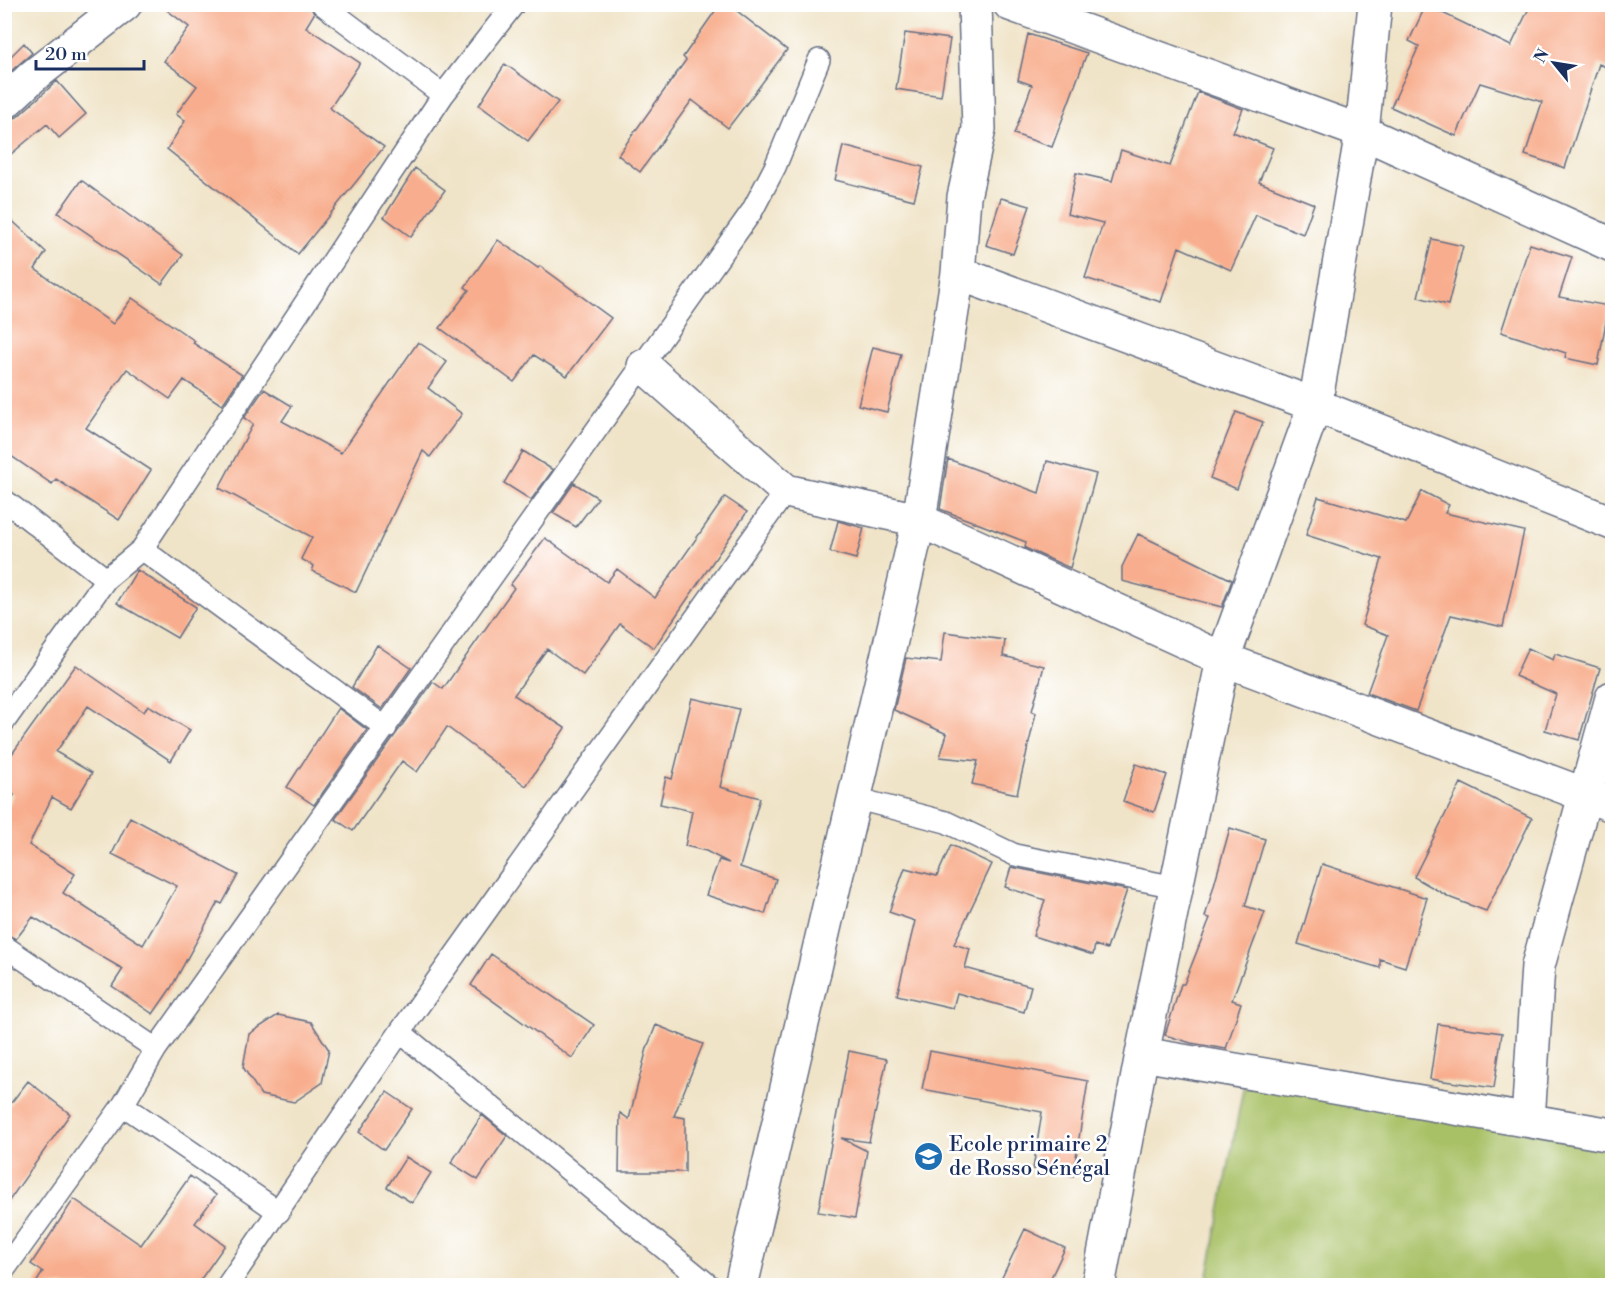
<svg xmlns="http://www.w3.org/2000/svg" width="1617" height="1290" font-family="'Libre Bodoni',serif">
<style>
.green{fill:#a9c166;stroke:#627862;stroke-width:1.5}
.building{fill:#f8ae8e}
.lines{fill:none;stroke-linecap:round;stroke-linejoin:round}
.lane-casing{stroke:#666e83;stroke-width:24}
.street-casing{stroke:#666e83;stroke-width:36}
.lane{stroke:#fff;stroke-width:21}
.street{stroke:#fff;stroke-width:33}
.labels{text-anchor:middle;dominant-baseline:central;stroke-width:5;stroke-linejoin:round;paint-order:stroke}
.poi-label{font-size:21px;fill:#1b2f5e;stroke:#fff;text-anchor:start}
</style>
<rect width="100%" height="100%" fill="#fff"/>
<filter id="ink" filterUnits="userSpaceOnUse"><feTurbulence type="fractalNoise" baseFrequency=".0167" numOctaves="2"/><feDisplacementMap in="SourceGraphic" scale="12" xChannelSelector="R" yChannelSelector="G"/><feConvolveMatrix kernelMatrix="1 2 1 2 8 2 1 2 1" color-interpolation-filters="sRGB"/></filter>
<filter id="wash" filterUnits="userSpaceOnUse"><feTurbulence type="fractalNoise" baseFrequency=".008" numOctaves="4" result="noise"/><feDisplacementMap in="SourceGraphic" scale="24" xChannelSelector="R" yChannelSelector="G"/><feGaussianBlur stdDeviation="1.35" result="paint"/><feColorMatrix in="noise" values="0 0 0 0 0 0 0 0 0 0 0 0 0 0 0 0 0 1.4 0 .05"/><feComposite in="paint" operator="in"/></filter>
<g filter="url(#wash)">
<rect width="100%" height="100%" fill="#f0e4c8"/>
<!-- green -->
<path class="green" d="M 1245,1078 L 1612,1136 L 1612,1285 L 1206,1286 Z"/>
<g id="blocks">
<!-- building -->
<path class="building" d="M 159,4 L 310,4 L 314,14 L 306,27 L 360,63 L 330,108 L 384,147 L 298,254 L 167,149 L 185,121 L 176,114 L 197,86 L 164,61 L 189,27 Z
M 720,4 L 728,4 L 787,50 L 728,128 L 692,100 L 640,172 L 618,155 L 686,60 L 683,57 Z
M 1531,4 L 1612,4 L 1612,70 L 1599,64 L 1565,168 L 1525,155 L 1542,102 L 1480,83 L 1456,136 L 1391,107 L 1419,46 L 1409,41 L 1426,5 L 1511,46 Z
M 905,33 L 950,39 L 941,96 L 896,89 Z
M 1028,34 L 1087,53 L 1052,147 L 1014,134 L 1032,85 L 1018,80 Z
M 24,43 L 32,53 L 4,77 L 4,63 Z
M 505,64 L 558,102 L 528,141 L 479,105 Z
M 57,81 L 86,114 L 59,138 L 47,124 L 4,160 L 4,121 L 17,117 Z
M 1198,92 L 1243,109 L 1233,132 L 1273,148 L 1259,182 L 1314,204 L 1303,234 L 1256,215 L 1231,270 L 1179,247 L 1161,302 L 1085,278 L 1103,223 L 1067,214 L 1076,173 L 1112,181 L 1121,150 L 1170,166 Z
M 843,146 L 923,167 L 914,200 L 835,180 Z
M 415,168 L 445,190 L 411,237 L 384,217 Z
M 81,180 L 183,255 L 162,284 L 58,213 Z
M 1001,198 L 1030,206 L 1013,254 L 986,245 Z
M 4,213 L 46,252 L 35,269 L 113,324 L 132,298 L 195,341 L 193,343 L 242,375 L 222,405 L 184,380 L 170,399 L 127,369 L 86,428 L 151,470 L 119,520 L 56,479 L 52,484 L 4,451 Z
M 1432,239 L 1463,246 L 1448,305 L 1418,297 Z
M 498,240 L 538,268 L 540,266 L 611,318 L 567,376 L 534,355 L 514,382 L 440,328 L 469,290 L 465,287 Z
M 1530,244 L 1572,257 L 1559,297 L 1609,306 L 1598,365 L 1565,358 L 1566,353 L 1501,332 Z
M 418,342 L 447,362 L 428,388 L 462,414 L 430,457 L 423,451 L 356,592 L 312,571 L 314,566 L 301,559 L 312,537 L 219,488 L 253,424 L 244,418 L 264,389 L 292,406 L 282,421 L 341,453 Z
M 873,347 L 901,354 L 887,412 L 858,405 Z
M 1236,412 L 1263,422 L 1237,489 L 1210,478 Z
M 523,451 L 553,470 L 531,500 L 504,483 Z
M 948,459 L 1039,493 L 1047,461 L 1096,474 L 1070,568 L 1025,548 L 1026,542 L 940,509 Z
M 574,483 L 598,498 L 576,527 L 553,513 Z
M 1422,491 L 1449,505 L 1445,513 L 1524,531 L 1503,627 L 1451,615 L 1416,711 L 1367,693 L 1388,635 L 1362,625 L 1382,559 L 1306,535 L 1318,497 L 1406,523 Z
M 725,497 L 747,512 L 654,648 L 620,624 L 583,675 L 547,649 L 514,695 L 565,728 L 526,786 L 447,727 L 417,772 L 402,761 L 353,831 L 335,819 L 433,682 L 443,689 L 514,588 L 510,585 L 545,538 L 607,582 L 617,569 L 655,598 Z
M 838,521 L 864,528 L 856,559 L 830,552 Z
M 1138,534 L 1232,580 L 1222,607 L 1122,581 L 1122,567 Z
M 137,570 L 196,607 L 177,638 L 117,603 Z
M 945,632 L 1005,640 L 1003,656 L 1044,666 L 1032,711 L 1036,713 L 1017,794 L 972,784 L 978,761 L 940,757 L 947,734 L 894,710 L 906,658 L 941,662 Z
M 377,645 L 411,668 L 382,709 L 352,687 Z
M 1528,648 L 1553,660 L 1555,654 L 1600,668 L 1579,740 L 1545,730 L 1556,694 L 1515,676 Z
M 76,665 L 144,712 L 148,705 L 190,730 L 171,761 L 88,706 L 56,752 L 92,773 L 71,808 L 52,797 L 29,845 L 75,874 L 63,893 L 143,945 L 177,886 L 112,854 L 130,817 L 238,875 L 222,904 L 218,902 L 171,988 L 153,1014 L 112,986 L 123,969 L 33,917 L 16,939 L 4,933 L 4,814 L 14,795 L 4,788 L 4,765 Z
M 692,698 L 739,709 L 720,787 L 760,798 L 740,867 L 776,879 L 765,914 L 706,895 L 719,860 L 729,863 L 706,851 L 685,846 L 692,811 L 660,804 L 666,777 L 672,779 Z
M 338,708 L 367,730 L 314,805 L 287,787 Z
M 1136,764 L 1167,775 L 1154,812 L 1123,801 Z
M 1461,783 L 1532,818 L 1486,911 L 1451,898 L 1414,877 Z
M 1230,828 L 1265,839 L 1245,906 L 1265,912 L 1232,1000 L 1241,1003 L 1226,1049 L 1191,1043 L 1165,1035 L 1181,984 L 1184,984 L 1210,918 L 1205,917 Z
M 951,845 L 992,864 L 954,944 L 970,949 L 965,968 L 1031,986 L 1024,1012 L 957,993 L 953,1008 L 897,995 L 915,921 L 889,912 L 905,868 L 937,876 Z
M 1322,864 L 1427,898 L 1405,967 L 1380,959 L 1380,968 L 1298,944 Z
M 1011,867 L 1127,890 L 1107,949 L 1095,945 L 1093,955 L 1033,936 L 1045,900 L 1005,887 Z
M 491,954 L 594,1025 L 572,1058 L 471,985 Z
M 278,1015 L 311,1022 L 329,1050 L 322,1083 L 294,1102 L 261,1095 L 243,1067 L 249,1034 Z
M 1438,1024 L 1502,1033 L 1494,1088 L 1430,1079 Z
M 656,1025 L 703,1044 L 674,1116 L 685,1118 L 685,1172 L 619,1172 L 620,1113 L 629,1119 L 647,1048 Z
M 849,1051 L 887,1059 L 869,1142 L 841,1138 L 867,1151 L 855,1218 L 818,1212 Z
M 930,1051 L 1088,1081 L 1073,1176 L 1033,1169 L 1042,1112 L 922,1089 Z
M 28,1081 L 70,1114 L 4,1208 L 4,1112 Z
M 387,1092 L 412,1109 L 384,1150 L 359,1132 Z
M 482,1115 L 507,1136 L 478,1180 L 451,1163 Z
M 406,1157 L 431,1173 L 412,1203 L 387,1187 Z
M 190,1176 L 216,1195 L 195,1223 L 225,1245 L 196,1286 L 34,1286 L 43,1272 L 31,1264 L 74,1199 L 141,1245 Z
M 1025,1229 L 1065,1248 L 1047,1286 L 998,1286 Z"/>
</g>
</g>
<g filter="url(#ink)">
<use href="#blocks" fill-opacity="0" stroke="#666e83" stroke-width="1.5"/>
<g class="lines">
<defs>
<path id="lane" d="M 322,4 L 443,95
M 4,500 L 106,579
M 142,549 L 386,728
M 4,722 L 106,579 L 142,549 L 443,95 L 514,4
M 854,798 L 946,822 L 1015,855 L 1176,887
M 4,946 L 156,1049
M 400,1032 L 710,1286
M 123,1105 L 279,1212
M 4,1270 L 123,1105 L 156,1049 L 752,211 L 775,167 L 819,60
M 227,1286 L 400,1032 L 786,491"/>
<path id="street" d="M 1010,4 L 1362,132 L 1612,245
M 4,103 L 32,77 L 125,4
M 958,273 L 1315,405 L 1612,523
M 644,366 L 786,491 L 919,520 L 1223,659 L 1612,805
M 1142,1054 L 1612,1135
M 1528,1120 L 1538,966 L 1612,698
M 741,1286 L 919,520 L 958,273 L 964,197 L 979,129 L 975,4
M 1098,1286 L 1142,1054 L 1223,659 L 1315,405 L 1362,132 L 1375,4"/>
</defs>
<!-- lane casing -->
<use href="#lane" class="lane-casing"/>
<!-- street casing -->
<use href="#street" class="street-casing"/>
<!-- lane -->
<use href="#lane" class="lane"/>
<!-- street -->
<use href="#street" class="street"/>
</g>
</g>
<!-- icons -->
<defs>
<symbol id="school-disc" viewBox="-11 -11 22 22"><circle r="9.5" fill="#1f6fb2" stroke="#fff"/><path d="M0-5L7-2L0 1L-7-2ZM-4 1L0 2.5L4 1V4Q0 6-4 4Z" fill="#fff"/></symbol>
</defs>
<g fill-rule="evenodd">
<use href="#school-disc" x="912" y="1140" width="33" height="33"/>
</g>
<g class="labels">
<!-- poi labels -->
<g class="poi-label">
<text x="949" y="1145">Ecole primaire 2<tspan x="949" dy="24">de Rosso Sénégal</tspan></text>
</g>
</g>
<!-- margin -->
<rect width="1617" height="1290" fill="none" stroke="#fff" stroke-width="24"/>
<!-- north arrow -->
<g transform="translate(1554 63) rotate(300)" stroke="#ffffff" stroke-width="4.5" paint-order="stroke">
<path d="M0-4.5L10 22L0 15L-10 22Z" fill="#1b2f5e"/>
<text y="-9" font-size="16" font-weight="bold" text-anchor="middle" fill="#1b2f5e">N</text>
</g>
<!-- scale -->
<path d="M36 60v9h108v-9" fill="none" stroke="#1b2f5e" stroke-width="3"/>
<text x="45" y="60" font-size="18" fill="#1b2f5e" stroke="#ffffff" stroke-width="4.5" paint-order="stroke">20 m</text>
</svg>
